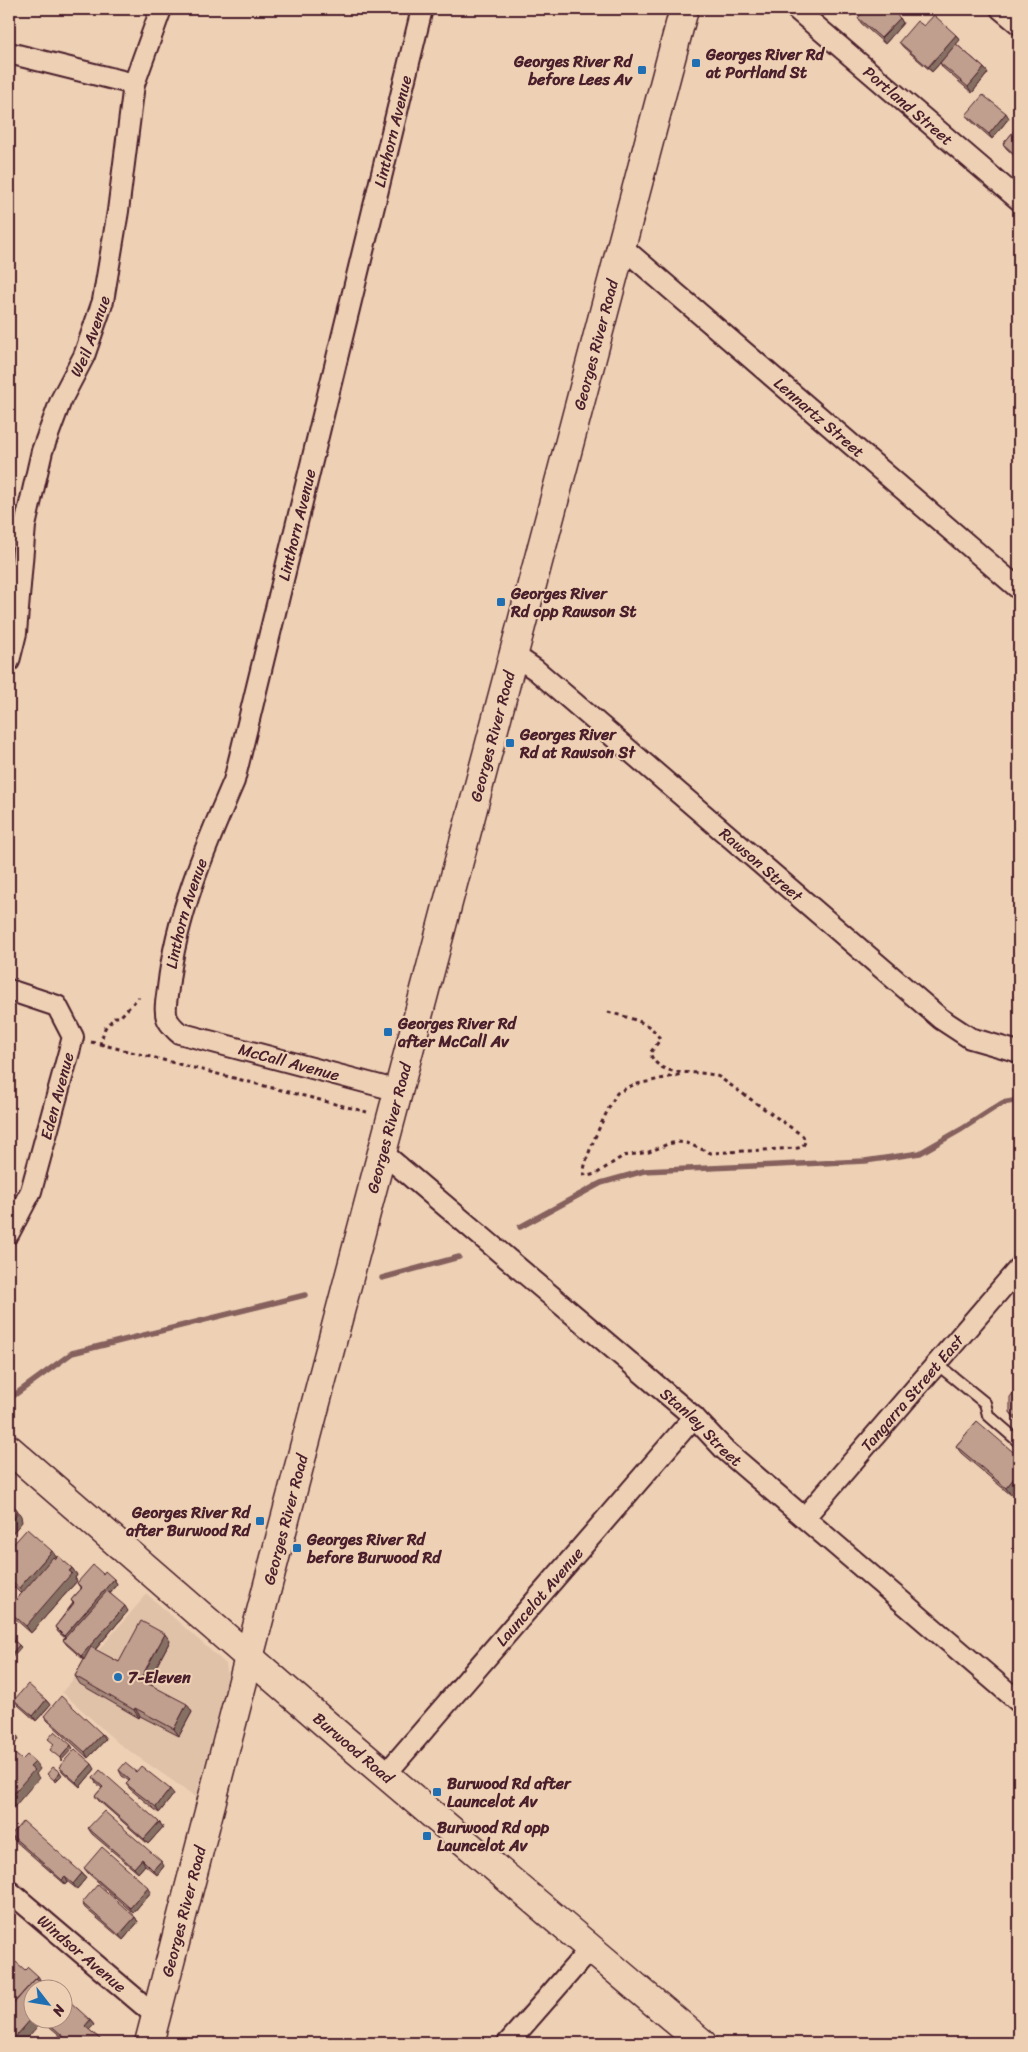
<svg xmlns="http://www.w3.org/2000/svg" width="1028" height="2052" font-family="Sriracha,sans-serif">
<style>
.built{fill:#e0c2a9}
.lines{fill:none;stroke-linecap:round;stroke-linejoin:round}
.stream{stroke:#85605d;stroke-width:5.5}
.service-casing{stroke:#4a1f2b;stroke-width:14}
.minor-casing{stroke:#4a1f2b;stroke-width:24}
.secondary-casing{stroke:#4a1f2b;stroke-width:31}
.primary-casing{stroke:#4a1f2b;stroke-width:31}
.path{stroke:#4a1f2b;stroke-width:3;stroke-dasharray:4 4;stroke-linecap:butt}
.service{stroke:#eed1b5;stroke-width:10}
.minor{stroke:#eed1b5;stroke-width:20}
.secondary{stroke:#eed1b5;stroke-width:28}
.primary{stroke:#eed1b5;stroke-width:28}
.wall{fill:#a5897a;stroke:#4a1f2b}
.shaded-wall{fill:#866f63;stroke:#4a1f2b}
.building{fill:#c09f8e;stroke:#4a1f2b}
.poi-dot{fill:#1f6fb2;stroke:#eed1b5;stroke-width:2}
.labels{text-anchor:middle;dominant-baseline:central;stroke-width:4;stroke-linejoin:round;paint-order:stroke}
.poi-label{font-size:16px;font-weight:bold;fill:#4a1f2b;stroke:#eed1b5;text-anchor:start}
.street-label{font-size:16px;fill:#4a1f2b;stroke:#eed1b5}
</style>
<rect width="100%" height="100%" fill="#eed1b5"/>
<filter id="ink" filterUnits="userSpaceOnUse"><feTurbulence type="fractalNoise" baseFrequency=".02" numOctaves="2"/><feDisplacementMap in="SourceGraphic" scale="10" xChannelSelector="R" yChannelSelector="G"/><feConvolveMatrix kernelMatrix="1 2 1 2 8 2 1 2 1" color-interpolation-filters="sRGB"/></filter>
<g filter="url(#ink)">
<!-- built -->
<path class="built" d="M 147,1594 L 226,1664 L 228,1676 L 196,1797 L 118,1743 L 62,1692 Z"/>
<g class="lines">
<!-- stream -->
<path class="stream" d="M 520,1227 L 601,1183 L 644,1171 L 865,1161 L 920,1153 L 962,1129 L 1002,1103 L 1019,1100
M 382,1278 L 459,1257
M 9,1399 L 72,1353 L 305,1295"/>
<defs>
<path id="service" d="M 937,1364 L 985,1403 L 988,1415 L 1019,1442"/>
<g id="minor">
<path id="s1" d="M 796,9 L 1019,200"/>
<path d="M 1001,9 L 1019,24"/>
<path d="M 9,53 L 134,84"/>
<path id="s2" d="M 621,246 L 1019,589"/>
<path id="s3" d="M 514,655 L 536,670 L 941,1019 L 970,1038 L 1019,1052"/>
<path id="s4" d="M 9,661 L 16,633 L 25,526 L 42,451 L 61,400 L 84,356 L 103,301 L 118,211 L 134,84 L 161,9"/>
<path d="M 9,990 L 57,1006 L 73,1037 L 31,1191 L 9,1233"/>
<path id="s5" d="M 399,1091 L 179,1033 C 175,1029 169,1024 167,1018 C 164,1010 167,997 168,988 C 176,915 205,848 234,781 L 422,9"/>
<path id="s6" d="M 383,1153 L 694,1417 L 725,1450 L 1019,1702"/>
<path id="s7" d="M 805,1517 L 1019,1268"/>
<path id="s8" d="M 385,1775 L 694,1417"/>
<path id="s9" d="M 9,1891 L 156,2016"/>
<path d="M 508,2043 L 590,1949"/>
</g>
<g id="secondary">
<path id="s10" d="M 9,1449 L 341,1737 L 702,2043"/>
</g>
<g id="primary">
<path id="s11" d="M 149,2043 L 272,1569 L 684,9"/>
</g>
</defs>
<!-- service casing -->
<use href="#service" class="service-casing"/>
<!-- minor casing -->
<use href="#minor" class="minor-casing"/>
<!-- secondary casing -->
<use href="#secondary" class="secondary-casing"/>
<!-- primary casing -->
<use href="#primary" class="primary-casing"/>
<!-- path -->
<path class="path" d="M 608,1012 C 624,1017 653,1021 660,1040 L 650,1053 C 661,1082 698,1067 719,1077 L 803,1136 L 805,1142 L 803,1146 L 798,1148 L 711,1153 L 686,1143 L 677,1142 L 668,1144 L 649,1152 L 623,1156 L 596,1174 L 587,1176 L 584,1174 C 582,1161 609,1106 617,1093 L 633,1085 L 683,1074
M 91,1042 L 100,1044 L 105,1028 L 115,1017 L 120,1017 L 139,997
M 100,1044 L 367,1112"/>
<!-- service -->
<use href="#service" class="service"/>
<!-- minor -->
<use href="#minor" class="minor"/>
<!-- secondary -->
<use href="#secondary" class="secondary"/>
<!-- primary -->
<use href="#primary" class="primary"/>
</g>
<!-- wall -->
<path class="wall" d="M 843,9 L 857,9 L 851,16 Z
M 858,18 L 900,18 L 903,23 L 885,44 L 861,23 Z
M 924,26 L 956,35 L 960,40 L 956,44 L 984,68 L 988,73 L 972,93 L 943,68 L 940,63 L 932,72 L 903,47 L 899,42 Z
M 966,115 L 1009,118 L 992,139 L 970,120 Z
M 1019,125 L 1019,160 L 1007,149 L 1003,144 Z
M 1019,1386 L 1019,1424 L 1017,1422 L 1010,1412 Z
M 977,1421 L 1011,1495 L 961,1453 L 956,1446 Z
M 9,1549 L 57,1557 L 72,1568 L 77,1575 L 75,1578 L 77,1581 L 31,1633 L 13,1617 L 9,1611 L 9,1608 L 21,1594 L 13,1586 L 9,1590 Z
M 103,1574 L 114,1579 L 117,1584 L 110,1593 L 128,1611 L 95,1650 L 119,1662 L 170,1641 L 149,1680 L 153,1686 L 192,1712 L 179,1736 L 140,1716 L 139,1718 L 80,1684 L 75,1676 L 84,1660 L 67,1645 L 63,1640 L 65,1638 L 58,1632 L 55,1627 L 73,1603 L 71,1600 L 81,1589 L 77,1583 Z
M 14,1700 L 46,1700 L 50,1705 L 36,1721 L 18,1705 Z
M 44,1716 L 102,1734 L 106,1739 L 88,1758 L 48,1721 Z
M 59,1767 L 95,1769 L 80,1787 L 63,1772 Z
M 119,1770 L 136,1772 L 174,1794 L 159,1813 L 130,1789 L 126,1784 L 129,1781 L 122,1776 Z
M 93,1778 L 159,1822 L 163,1827 L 148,1844 L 99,1801 L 95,1796 L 102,1788 L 96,1783 Z
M 88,1828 L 164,1866 L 157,1875 L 145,1865 L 138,1873 L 92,1834 Z
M 11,1835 L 82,1873 L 86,1878 L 77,1889 L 68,1882 L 66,1885 L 14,1840 Z
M 84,1868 L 151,1892 L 133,1913 L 88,1873 Z
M 82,1903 L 135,1917 L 138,1922 L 123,1940 L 85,1908 Z
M 90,2020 L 94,2025 L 89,2030 L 101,2040 L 103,2043 L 69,2043 L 50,2027 L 46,2021 Z"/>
<!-- shaded-wall -->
<path class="shaded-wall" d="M 849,9 L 857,9 L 851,16 L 848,11 Z
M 900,18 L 903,23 L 885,44 L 881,38 Z
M 956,35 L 960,40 L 932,72 L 928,67 Z
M 984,68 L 988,73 L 972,93 L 968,87 Z
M 1006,113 L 1009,118 L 992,139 L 989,134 Z
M 1019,1472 L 1019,1486 L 1011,1495 L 1006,1488 Z
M 16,1508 L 21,1516 L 22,1522 L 11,1535 L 9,1532 L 9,1524 Z
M 52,1551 L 57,1558 L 24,1596 L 19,1588 Z
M 72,1568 L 77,1575 L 75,1578 L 77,1581 L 31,1633 L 26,1626 Z
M 114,1579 L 117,1584 L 68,1641 L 64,1636 Z
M 9,1580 L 13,1586 L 9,1590 Z
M 125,1606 L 128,1611 L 85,1661 L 81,1656 Z
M 165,1634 L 170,1641 L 149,1680 L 154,1687 L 152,1690 L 142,1676 Z
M 19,1645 L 21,1647 L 9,1661 L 9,1657 Z
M 46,1700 L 50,1705 L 36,1721 L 33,1716 Z
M 187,1704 L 192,1712 L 179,1736 L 174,1729 Z
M 135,1708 L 140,1716 L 139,1718 L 134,1710 Z
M 16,1733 L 19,1739 L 9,1751 L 9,1741 Z
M 102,1734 L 106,1739 L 88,1758 L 85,1752 Z
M 71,1745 L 73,1748 L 61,1761 L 60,1758 Z
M 35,1762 L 40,1769 L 36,1774 L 39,1778 L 9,1813 L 9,1799 L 30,1767 Z
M 92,1764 L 95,1769 L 80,1787 L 76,1782 Z
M 60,1772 L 62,1775 L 55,1782 L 54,1780 Z
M 170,1789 L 174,1794 L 159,1813 L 156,1807 Z
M 159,1822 L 163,1827 L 148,1844 L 144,1839 Z
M 142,1859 L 145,1865 L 138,1873 L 134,1868 Z
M 161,1861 L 164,1866 L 157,1875 L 153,1870 Z
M 82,1873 L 86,1878 L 77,1889 L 73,1884 Z
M 65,1877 L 68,1882 L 66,1885 L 62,1880 Z
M 148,1887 L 151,1892 L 133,1913 L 130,1908 Z
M 135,1917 L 138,1922 L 123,1940 L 119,1935 Z
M 9,1957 L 14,1965 L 9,1971 Z
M 38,1976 L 41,1981 L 9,2017 L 9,2008 Z
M 32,2018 L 32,2020 L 43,2020 L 23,2043 L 10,2043 Z
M 90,2020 L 94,2025 L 88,2031 L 85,2026 Z"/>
<!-- building -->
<path class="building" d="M 866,9 L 889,9 L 900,18 L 881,38 L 858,18 Z
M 934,15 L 956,35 L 928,67 L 899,42 L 917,21 L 924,26 Z
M 956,44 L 984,68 L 968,87 L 940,63 Z
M 983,95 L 1006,113 L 989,134 L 966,115 Z
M 1019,125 L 1019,158 L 1003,144 Z
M 1019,1386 L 1019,1420 L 1010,1412 L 1010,1397 Z
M 977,1421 L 1019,1457 L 1019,1472 L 1006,1488 L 956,1446 Z
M 9,1502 L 16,1508 L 17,1514 L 9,1524 Z
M 27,1529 L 52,1551 L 19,1588 L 9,1580 L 9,1549 Z
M 58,1556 L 72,1568 L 69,1571 L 72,1573 L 26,1626 L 9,1611 L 9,1608 L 53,1557 L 55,1559 Z
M 93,1565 L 103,1574 L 105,1571 L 114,1579 L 64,1636 L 55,1627 L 74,1603 L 71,1600 L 82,1588 L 77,1583 Z
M 107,1591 L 125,1606 L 81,1656 L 63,1640 Z
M 141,1621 L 165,1634 L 142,1676 L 149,1680 L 147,1683 L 187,1704 L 174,1729 L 135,1708 L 134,1710 L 75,1676 L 91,1647 L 119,1662 Z
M 9,1636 L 19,1645 L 9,1657 Z
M 28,1684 L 46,1700 L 33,1716 L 14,1700 Z
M 61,1696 L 102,1734 L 85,1752 L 44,1716 Z
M 9,1727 L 16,1733 L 9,1741 Z
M 55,1731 L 71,1745 L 60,1758 L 50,1750 L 54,1744 L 48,1739 Z
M 9,1749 L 22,1760 L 27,1755 L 35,1762 L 30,1767 L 34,1770 L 9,1799 Z
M 75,1749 L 92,1764 L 76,1782 L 59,1767 Z
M 125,1763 L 136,1772 L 141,1766 L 170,1789 L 156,1807 L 126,1784 L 130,1780 L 119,1770 Z
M 53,1767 L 60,1772 L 54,1780 L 47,1774 Z
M 100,1770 L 159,1822 L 144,1839 L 95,1796 L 103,1787 L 93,1778 Z
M 104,1811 L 161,1861 L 153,1870 L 142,1859 L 134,1868 L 88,1828 Z
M 23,1821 L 82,1873 L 73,1884 L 65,1877 L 62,1880 L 11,1835 Z
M 102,1847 L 148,1887 L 130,1908 L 84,1868 Z
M 98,1884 L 135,1917 L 119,1935 L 82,1903 Z
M 16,1962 L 25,1970 L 28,1967 L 38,1976 L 9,2008 L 9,1970 Z
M 36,1978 L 49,1990 L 32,1990 L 32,2018 L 10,2043 L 9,2043 L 9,2009 Z
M 67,1999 L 90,2020 L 85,2026 L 101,2040 L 98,2043 L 71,2043 L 46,2021 L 48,2020 L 62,2020 L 62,2004 Z
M 59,2036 L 67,2043 L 54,2043 Z"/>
</g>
<!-- markers -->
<g class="poi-dot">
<rect x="691" y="58" width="10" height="10" rx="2.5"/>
<rect x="637" y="65" width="10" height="10" rx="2.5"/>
<rect x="496" y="597" width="10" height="10" rx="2.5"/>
<rect x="505" y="738" width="10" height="10" rx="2.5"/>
<rect x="383" y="1027" width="10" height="10" rx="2.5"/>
<rect x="255" y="1516" width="10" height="10" rx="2.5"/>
<rect x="292" y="1543" width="10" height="10" rx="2.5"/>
<circle cx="118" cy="1677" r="5"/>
<rect x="432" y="1787" width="10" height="10" rx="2.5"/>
<rect x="422" y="1831" width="10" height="10" rx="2.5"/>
</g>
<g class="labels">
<!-- poi labels -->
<g class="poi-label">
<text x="706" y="54">Georges River Rd<tspan x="706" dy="18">at Portland St</tspan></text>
<text x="632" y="61" text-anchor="end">Georges River Rd<tspan x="632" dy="18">before Lees Av</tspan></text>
<text x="511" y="593">Georges River<tspan x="511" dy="18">Rd opp Rawson St</tspan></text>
<text x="520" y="734">Georges River<tspan x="520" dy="18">Rd at Rawson St</tspan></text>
<text x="398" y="1023">Georges River Rd<tspan x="398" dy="18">after McCall Av</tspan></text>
<text x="250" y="1512" text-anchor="end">Georges River Rd<tspan x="250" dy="18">after Burwood Rd</tspan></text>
<text x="307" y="1539">Georges River Rd<tspan x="307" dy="18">before Burwood Rd</tspan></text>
<text x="128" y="1677">7-Eleven</text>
<text x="447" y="1783">Burwood Rd after<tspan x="447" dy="18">Launcelot Av</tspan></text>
<text x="437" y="1827">Burwood Rd opp<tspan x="437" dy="18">Launcelot Av</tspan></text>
</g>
<!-- street labels -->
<g class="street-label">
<text stroke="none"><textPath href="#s1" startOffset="148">Portland Street</textPath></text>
<text stroke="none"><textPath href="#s5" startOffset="1164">Linthorn Avenue</textPath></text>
<text stroke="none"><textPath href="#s4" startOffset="338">Weil Avenue</textPath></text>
<text stroke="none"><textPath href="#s11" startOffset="1756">Georges River Road</textPath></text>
<text stroke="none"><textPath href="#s2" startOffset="262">Lennartz Street</textPath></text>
<text stroke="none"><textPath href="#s5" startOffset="759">Linthorn Avenue</textPath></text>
<text stroke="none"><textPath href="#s11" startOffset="1351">Georges River Road</textPath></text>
<text stroke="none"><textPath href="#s3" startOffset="324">Rawson Street</textPath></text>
<text stroke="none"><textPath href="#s5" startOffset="354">Linthorn Avenue</textPath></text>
<text transform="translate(289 1062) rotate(15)">McCall Avenue</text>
<text transform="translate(57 1096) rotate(-75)">Eden Avenue</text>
<text stroke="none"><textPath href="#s11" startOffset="946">Georges River Road</textPath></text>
<text stroke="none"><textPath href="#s7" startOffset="164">Tangarra Street East</textPath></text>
<text stroke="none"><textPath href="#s6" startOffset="420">Stanley Street</textPath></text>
<text stroke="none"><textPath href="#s11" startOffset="541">Georges River Road</textPath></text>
<text stroke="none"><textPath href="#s8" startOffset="236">Launcelot Avenue</textPath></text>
<text stroke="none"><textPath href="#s10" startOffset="456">Burwood Road</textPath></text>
<text stroke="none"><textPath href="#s11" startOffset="136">Georges River Road</textPath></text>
<text stroke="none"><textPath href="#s9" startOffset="96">Windsor Avenue</textPath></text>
</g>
</g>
<!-- margin -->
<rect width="1028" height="2052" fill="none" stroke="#eed1b5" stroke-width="30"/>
<rect x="15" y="15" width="998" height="2022" fill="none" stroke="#4a1f2b" stroke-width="2" filter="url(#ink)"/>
<!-- north arrow -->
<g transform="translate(48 2004) rotate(121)"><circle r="24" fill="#eed1b5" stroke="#ac8a7e"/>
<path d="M0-4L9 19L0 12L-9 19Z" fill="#1f6fb2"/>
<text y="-8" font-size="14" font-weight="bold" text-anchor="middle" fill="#4a1f2b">N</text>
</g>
</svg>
